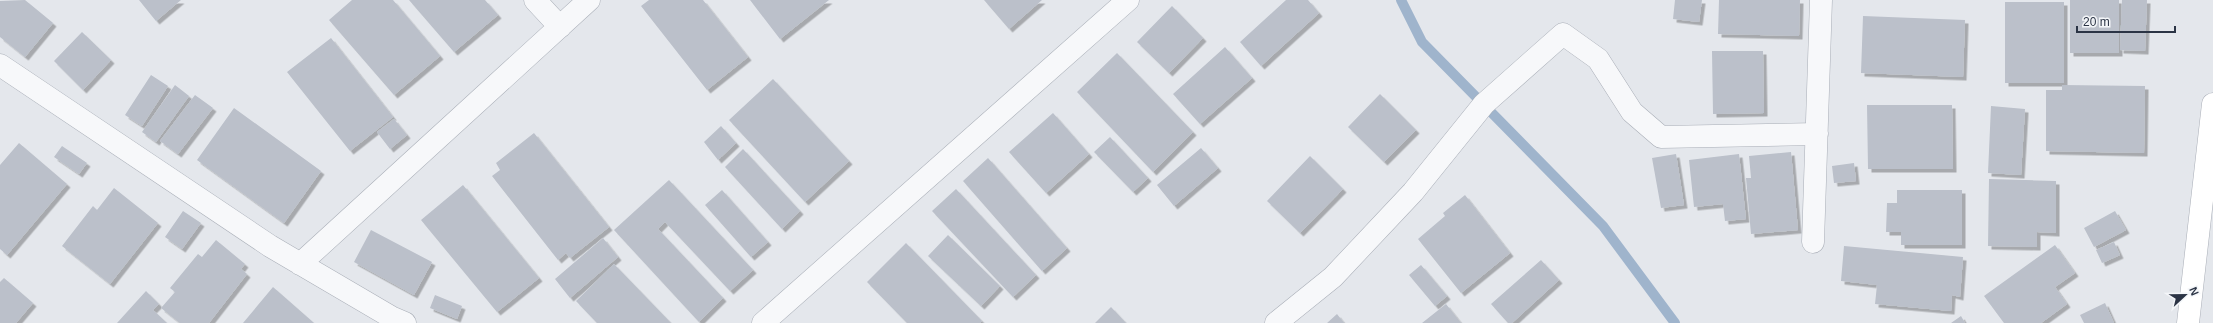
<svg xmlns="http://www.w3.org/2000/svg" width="2213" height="323" font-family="Arial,sans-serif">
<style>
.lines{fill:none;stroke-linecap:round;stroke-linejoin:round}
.stream{stroke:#9fb4cc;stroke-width:10}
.building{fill:#bbc0ca;filter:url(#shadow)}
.minor-casing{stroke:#a9aeb7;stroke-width:23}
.secondary-casing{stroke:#a9aeb7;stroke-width:23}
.minor{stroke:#f7f8fa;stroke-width:22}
.secondary{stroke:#fff;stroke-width:22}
</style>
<defs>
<filter id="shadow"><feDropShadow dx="3.5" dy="3.5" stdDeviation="0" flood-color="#0004"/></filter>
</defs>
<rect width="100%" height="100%" fill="#e4e7ec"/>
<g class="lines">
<!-- stream -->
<path class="stream" d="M 1401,0 L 1422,42 L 1603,226 L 1675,323"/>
</g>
<!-- building -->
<path class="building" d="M 25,0 L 53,23 L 25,57 L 0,37 L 0,1 Z
M 139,0 L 181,0 L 156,21 Z
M 352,0 L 393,0 L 440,56 L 394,95 L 329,20 Z
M 409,0 L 485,0 L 498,15 L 454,52 Z
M 649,0 L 703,0 L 748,57 L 707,90 L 641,6 Z
M 750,0 L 829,0 L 780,39 Z
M 984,0 L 1042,0 L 1009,29 Z
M 1286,0 L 1308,0 L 1319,13 L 1261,66 L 1240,42 Z
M 1675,0 L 1702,0 L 1699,22 L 1673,19 Z
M 1719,0 L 1800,0 L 1799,36 L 1718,34 Z
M 2070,0 L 2119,0 L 2119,53 L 2070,53 Z
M 2122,0 L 2147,0 L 2145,51 L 2120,50 Z
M 2005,2 L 2064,2 L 2064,83 L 2005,83 Z
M 1172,6 L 1203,38 L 1169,73 L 1137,42 Z
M 1863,16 L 1965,20 L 1963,77 L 1861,73 Z
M 82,32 L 111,60 L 83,90 L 54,61 Z
M 331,38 L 393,117 L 350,151 L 287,72 Z
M 1225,47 L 1252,78 L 1200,124 L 1173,94 Z
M 1712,51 L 1763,51 L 1764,113 L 1713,114 Z
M 1117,53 L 1193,132 L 1153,172 L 1077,92 Z
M 151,75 L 168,86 L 142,126 L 125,115 Z
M 773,79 L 849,161 L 805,202 L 729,120 Z
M 175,85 L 189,96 L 156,142 L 142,132 Z
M 2062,85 L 2145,86 L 2144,153 L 2046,151 L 2046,90 L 2062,90 Z
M 1380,94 L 1416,130 L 1384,162 L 1348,127 Z
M 195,95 L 213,108 L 178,154 L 160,141 Z
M 1867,105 L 1952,105 L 1953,169 L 1868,169 Z
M 1991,106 L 2025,109 L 2021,175 L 1988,173 Z
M 234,108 L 321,171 L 284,223 L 197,160 Z
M 1053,113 L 1089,154 L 1046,193 L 1009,152 Z
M 394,119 L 407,135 L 390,149 L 377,132 Z
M 721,126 L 736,143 L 718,160 L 704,142 Z
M 534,133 L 609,227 L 570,258 L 566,253 L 558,260 L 492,176 L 500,170 L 496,163 Z
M 1110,137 L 1148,178 L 1133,192 L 1094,152 Z
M 19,143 L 67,184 L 7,255 L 0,249 L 0,165 Z
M 62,146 L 87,163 L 79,174 L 54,157 Z
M 1201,148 L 1218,168 L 1174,206 L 1157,185 Z
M 743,149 L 800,211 L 782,229 L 725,167 Z
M 1791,152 L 1798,230 L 1751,234 L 1746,178 L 1751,178 L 1749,156 Z
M 1676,154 L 1684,205 L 1661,208 L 1652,158 Z
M 1739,154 L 1746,219 L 1725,221 L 1723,204 L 1694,207 L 1689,160 Z
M 1310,156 L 1343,189 L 1300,233 L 1267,201 Z
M 988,158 L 1067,248 L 1042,271 L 963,181 Z
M 1854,163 L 1856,181 L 1834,183 L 1832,166 Z
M 1989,179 L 2056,181 L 2056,233 L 2037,232 L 2037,247 L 1988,246 Z
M 669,180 L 753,270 L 730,291 L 665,222 L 658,229 L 723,298 L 699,322 L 614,230 Z
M 463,185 L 539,278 L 497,312 L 421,220 Z
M 114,188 L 158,223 L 110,284 L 62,246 L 93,206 L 97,210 Z
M 956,189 L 1036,275 L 1013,297 L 932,211 Z
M 722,190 L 768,242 L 751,257 L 705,205 Z
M 1897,190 L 1962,190 L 1962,245 L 1901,245 L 1901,232 L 1886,232 L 1887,203 L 1897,203 Z
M 1465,195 L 1510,253 L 1461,293 L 1418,239 L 1445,216 L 1443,213 Z
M 183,211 L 201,223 L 182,249 L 165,237 Z
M 2115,211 L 2126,230 L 2094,247 L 2084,228 Z
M 371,230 L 432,262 L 414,295 L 354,262 Z
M 948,235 L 1000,286 L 981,306 L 928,256 Z
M 603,238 L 618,257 L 570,298 L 555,279 Z
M 216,240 L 245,264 L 241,269 L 247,274 L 209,323 L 180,323 L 161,308 L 175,292 L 170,288 L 198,254 L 202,257 Z
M 2114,242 L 2120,255 L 2102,263 L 2096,250 Z
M 906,243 L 982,321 L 980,323 L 907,323 L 867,282 Z
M 2055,245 L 2075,273 L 2055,287 L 2067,304 L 2041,323 L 2004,323 L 1984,296 Z
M 1844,246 L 1963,257 L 1960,297 L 1952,295 L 1951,311 L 1875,304 L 1877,285 L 1841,281 Z
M 1541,260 L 1559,280 L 1512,323 L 1508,323 L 1491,304 Z
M 614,264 L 671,323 L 597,323 L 576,301 Z
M 1421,265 L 1447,296 L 1435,306 L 1409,275 Z
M 4,278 L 33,303 L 16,323 L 0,323 L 0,282 Z
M 273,287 L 314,323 L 243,323 Z
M 146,291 L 159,304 L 153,310 L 167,323 L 117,323 Z
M 435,295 L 462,306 L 457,319 L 430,308 Z
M 2105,303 L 2114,323 L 2084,323 L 2080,315 Z
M 1446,304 L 1461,323 L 1422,323 Z
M 1111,307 L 1126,323 L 1095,323 Z
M 1337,314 L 1344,323 L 1327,323 Z
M 1961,316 L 1965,323 L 1951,323 Z"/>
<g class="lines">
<defs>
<path id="minor" d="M 535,0 L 560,27
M 0,65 L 270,246 L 391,317 L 405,323
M 1813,242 L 1821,0
M 300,264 L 589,0
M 763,323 L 1128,0
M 1276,323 L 1333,277 L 1413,192 L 1484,104 L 1563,34 L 1598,59 L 1632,112 L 1661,137 L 1817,134"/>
<path id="secondary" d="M 2188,323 L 2213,104"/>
</defs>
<!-- minor casing -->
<use href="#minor" class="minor-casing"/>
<!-- secondary casing -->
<use href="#secondary" class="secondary-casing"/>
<!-- minor -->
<use href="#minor" class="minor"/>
<!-- secondary -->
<use href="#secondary" class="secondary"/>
</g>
<!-- north arrow -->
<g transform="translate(2185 295) rotate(68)" stroke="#f4f6f9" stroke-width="3" paint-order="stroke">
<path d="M0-3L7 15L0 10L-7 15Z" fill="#2b3445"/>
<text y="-6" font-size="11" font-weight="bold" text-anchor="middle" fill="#2b3445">N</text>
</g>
<!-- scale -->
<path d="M2077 26v6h98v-6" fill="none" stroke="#2b3445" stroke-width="2"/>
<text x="2083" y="26" font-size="12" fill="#2b3445" stroke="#f4f6f9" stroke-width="3" paint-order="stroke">20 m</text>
</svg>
